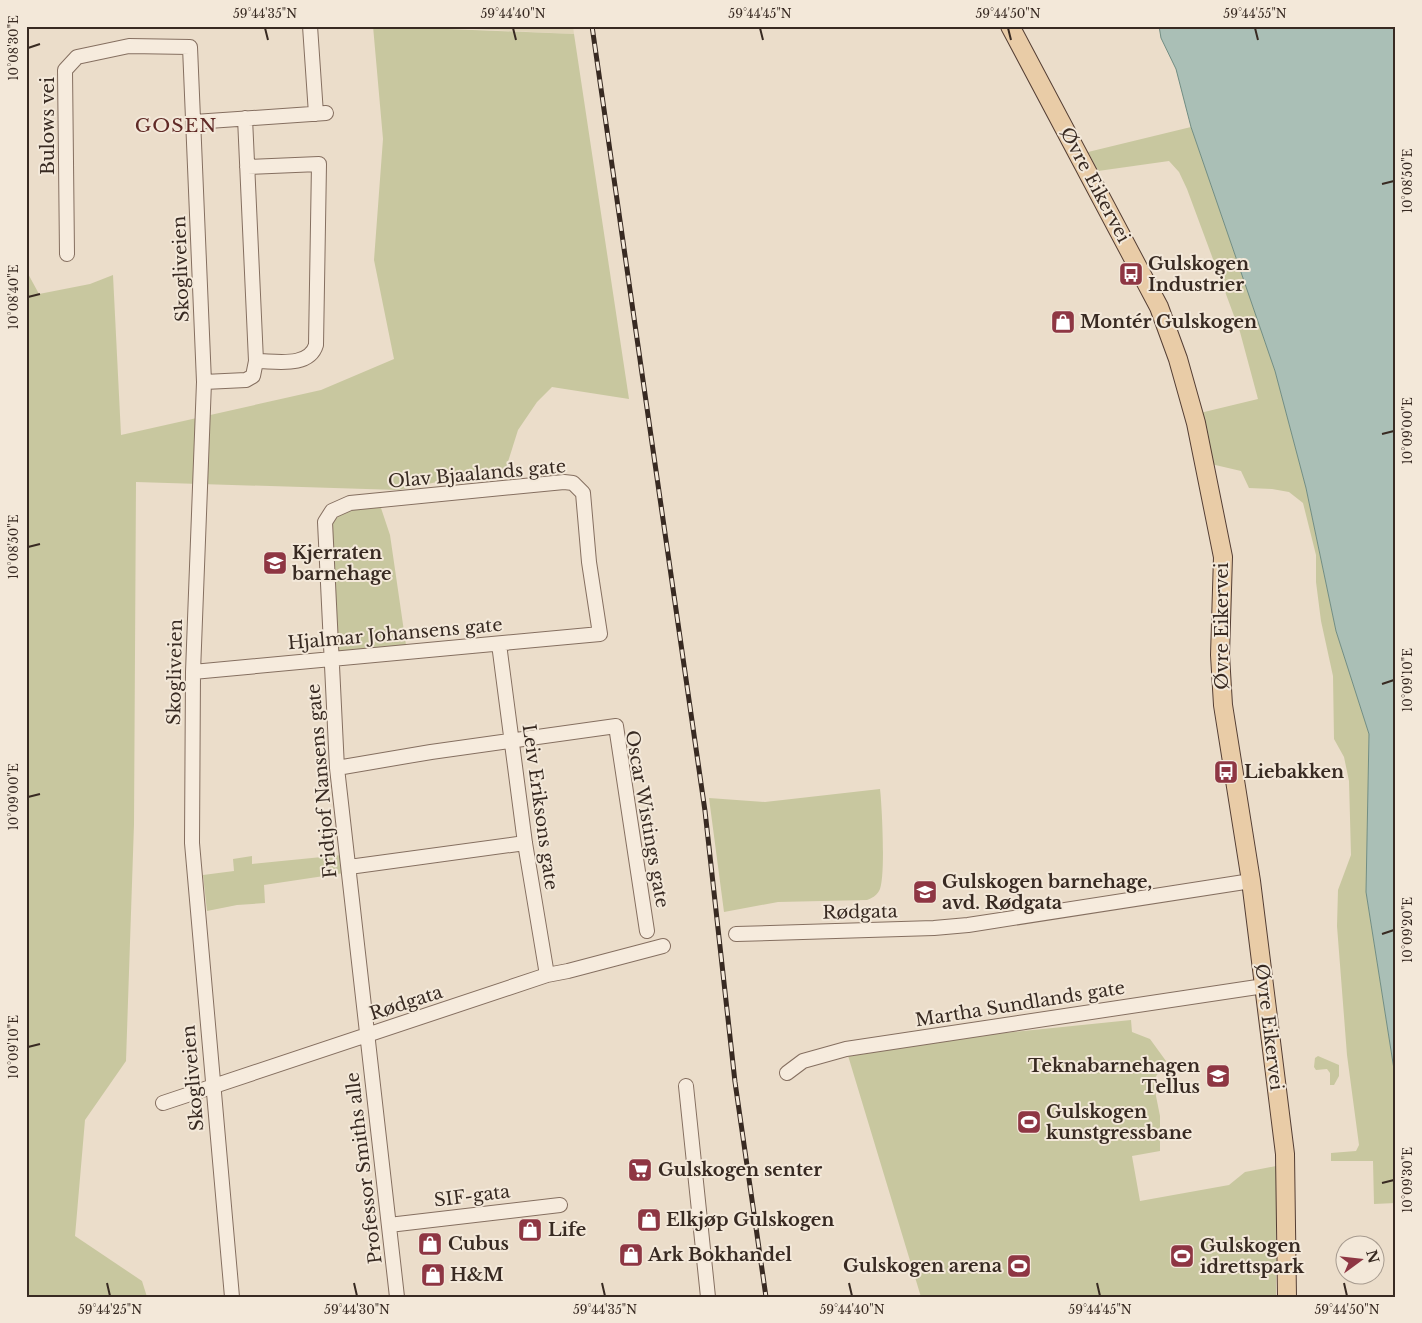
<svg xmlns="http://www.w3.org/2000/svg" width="1422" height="1323" font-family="'Libre Baskerville',serif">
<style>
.farmland{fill:#dfd4b8}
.green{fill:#c8c79f}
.water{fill:#aabfb6;stroke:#718d83}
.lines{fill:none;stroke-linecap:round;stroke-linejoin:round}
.minor-casing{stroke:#856f60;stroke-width:16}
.major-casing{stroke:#543e34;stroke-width:20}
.minor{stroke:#f6ebdd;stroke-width:14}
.major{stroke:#e9cca7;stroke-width:18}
.rail-casing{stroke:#382a22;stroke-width:5}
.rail{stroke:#f3e8d9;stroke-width:3;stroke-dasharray:9;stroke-linecap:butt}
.ticks{fill:none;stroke:#382a22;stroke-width:2}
.labels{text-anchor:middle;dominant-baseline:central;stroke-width:4;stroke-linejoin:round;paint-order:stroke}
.street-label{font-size:18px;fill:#382a22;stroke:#f3e8d9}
.poi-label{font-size:18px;font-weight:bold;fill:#382a22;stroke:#f3e8d9;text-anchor:start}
.neighbourhood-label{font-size:19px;letter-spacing:1px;fill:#602a26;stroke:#f3e8d9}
.neatline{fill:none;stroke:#382a22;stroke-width:2}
.ticks-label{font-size:12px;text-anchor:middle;fill:#382a22}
</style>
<rect width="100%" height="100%" fill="#ebddca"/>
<!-- farmland -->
<path class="farmland" d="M 408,26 L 573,26 L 574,34 Z"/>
<!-- green -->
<path class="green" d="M 373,26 L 574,34 L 629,399 L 552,387 L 537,402 L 518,430 L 506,468 L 398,490 L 136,482 L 134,824 L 126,1061 L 85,1120 L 75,1236 L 142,1281 L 147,1297 L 26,1297 L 26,270 L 39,294 L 90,284 L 113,275 L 121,435 L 321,390 L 394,359 L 374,260 L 383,139 Z
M 1191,127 L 1275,371 L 1306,488 L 1336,631 L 1369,734 L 1366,892 L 1396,1082 L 1396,1203 L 1374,1204 L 1373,1161 L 1331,1161 L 1331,1153 L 1356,1151 L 1359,1145 L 1347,1055 L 1337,926 L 1338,890 L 1351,855 L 1349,781 L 1344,757 L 1334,739 L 1333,676 L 1321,621 L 1316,582 L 1316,555 L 1303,503 L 1289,492 L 1272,489 L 1249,488 L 1241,471 L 1211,464 L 1200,413 L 1258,399 L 1240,332 L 1187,189 L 1179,172 L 1169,161 L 1098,171 L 1088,152 Z
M 380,505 L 390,535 L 406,645 L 341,652 L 335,649 L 330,521 L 342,510 Z
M 880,789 C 882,805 886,881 879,891 C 876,896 872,898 867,900 L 778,902 L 724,912 L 709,798 L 765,802 Z
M 342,855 L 344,873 L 264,885 L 265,903 L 237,905 L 207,911 L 203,875 L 234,871 L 233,859 L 252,856 L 252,864 Z
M 1131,1020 L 1132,1032 L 1150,1039 L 1166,1061 L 1153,1081 L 1160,1116 L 1160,1151 L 1132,1156 L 1140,1201 L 1229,1185 L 1245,1172 L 1276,1166 L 1276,1297 L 921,1297 L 846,1049 Z
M 1318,1056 L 1339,1065 L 1339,1076 L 1334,1085 L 1330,1085 L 1330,1073 L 1327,1069 L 1316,1070 L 1314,1067 L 1315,1058 Z"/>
<!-- water -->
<path class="water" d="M 1159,26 L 1396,26 L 1396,1082 L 1366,892 L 1369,734 L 1336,631 L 1306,488 L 1275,371 L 1191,127 L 1176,69 L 1161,38 Z"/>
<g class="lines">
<defs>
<path id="minor" d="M 310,26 L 316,114
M 194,122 L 326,113
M 247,167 L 319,164 L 316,345 C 309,368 276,361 256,361
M 67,254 L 65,70 L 77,57 L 129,46 L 190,47 L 204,382 L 193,672 L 192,843 L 232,1297
M 204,382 L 246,380 L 253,376 L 256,361 L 245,118
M 499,644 L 525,843 L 547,975
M 193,672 L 600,634 L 589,562 L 583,493 L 573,483 L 564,482 L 350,503 L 332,511 L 325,522 L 337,768 L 397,1297
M 337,768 L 431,752 L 616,726 L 647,931
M 349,867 L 525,843
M 736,934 L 934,928 L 968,925 L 1251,881
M 787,1073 L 803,1061 L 846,1049 L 1264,986
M 686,1086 L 708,1297
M 163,1103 L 547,975 L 568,971 L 663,946
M 389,1225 L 560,1205"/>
<path id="major" d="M 1010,26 L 1159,307 L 1178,359 L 1196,423 L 1223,557 L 1220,655 L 1223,705 L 1251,881 L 1285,1154 L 1287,1297"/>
</defs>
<!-- minor casing -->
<use href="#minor" class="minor-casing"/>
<!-- major casing -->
<use href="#major" class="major-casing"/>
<!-- minor -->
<use href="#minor" class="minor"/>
<!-- major -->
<use href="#major" class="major"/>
<defs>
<path id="rail" d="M 592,26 L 705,811 L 735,1082 L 766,1297"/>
</defs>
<!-- rail casing -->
<use href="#rail" class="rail-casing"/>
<!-- rail -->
<use href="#rail" class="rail"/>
</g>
<!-- ticks -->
<path class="ticks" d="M 265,28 L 268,40M 513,28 L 516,40M 760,28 L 763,40M 1008,28 L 1011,40M 1255,28 L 1258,40M 28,48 L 40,44M 1382,184 L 1394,181M 28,297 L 40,294M 1382,434 L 1394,431M 28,547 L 40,544M 1382,684 L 1394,680M 28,797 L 40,794M 1382,934 L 1394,930M 28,1047 L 40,1044M 1382,1183 L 1394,1180M 107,1283 L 110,1296M 354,1283 L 357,1296M 602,1283 L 605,1296M 849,1283 L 852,1296M 1097,1283 L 1100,1296M 1344,1283 L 1347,1296"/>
<!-- icons -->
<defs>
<symbol id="bus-square" viewBox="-11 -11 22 22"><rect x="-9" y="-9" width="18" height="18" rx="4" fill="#8e3643" stroke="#f3e8d9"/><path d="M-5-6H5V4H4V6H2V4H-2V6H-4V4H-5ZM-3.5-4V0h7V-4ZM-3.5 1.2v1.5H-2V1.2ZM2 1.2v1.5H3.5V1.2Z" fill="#fff"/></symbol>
<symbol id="shop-square" viewBox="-11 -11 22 22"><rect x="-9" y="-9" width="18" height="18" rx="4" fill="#8e3643" stroke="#f3e8d9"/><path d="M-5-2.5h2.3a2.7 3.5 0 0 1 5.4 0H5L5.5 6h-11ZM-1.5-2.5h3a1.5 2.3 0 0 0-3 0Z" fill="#fff"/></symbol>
<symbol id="school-square" viewBox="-11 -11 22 22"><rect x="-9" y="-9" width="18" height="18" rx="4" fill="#8e3643" stroke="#f3e8d9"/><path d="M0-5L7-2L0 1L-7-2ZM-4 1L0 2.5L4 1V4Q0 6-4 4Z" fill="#fff"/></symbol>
<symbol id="stadium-square" viewBox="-11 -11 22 22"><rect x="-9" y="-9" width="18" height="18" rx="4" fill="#8e3643" stroke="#f3e8d9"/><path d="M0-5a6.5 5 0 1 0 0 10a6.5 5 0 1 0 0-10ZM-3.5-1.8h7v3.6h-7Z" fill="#fff"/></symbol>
<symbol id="supermarket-square" viewBox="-11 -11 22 22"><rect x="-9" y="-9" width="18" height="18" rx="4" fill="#8e3643" stroke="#f3e8d9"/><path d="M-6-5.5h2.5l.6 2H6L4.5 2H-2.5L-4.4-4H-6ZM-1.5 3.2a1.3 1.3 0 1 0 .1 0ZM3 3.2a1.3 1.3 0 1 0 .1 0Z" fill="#fff"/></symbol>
</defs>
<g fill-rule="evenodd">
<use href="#bus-square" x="1117" y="260" width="28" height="28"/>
<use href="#shop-square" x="1049" y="308" width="28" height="28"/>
<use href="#school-square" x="261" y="549" width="28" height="28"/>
<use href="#bus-square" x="1212" y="758" width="28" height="28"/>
<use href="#school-square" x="911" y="878" width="28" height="28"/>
<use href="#school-square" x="1204" y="1062" width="28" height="28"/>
<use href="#stadium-square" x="1015" y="1108" width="28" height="28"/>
<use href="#supermarket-square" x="626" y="1156" width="28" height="28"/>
<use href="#shop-square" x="635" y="1206" width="28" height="28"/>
<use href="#shop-square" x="516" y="1216" width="28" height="28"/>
<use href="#shop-square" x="416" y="1230" width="28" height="28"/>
<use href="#shop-square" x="617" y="1241" width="28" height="28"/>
<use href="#stadium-square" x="1168" y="1242" width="28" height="28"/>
<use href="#stadium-square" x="1005" y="1252" width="28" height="28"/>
<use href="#shop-square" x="419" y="1261" width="28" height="28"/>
</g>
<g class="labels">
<!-- street labels -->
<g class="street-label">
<text transform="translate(48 126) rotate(-90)">Bulows vei</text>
<text transform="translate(1095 185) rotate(62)">Øvre Eikervei</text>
<text transform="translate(181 269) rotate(-92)">Skogliveien</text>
<text transform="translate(477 474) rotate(-5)">Olav Bjaalands gate</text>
<text transform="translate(1222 626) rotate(-90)">Øvre Eikervei</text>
<text transform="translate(395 634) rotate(-5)">Hjalmar Johansens gate</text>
<text transform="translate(175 672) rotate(-89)">Skogliveien</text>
<text transform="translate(322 781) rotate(-95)">Fridtjof Nansens gate</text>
<text transform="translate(540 807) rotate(82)">Leiv Eriksons gate</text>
<text transform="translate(647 819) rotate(80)">Oscar Wistings gate</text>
<text transform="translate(860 912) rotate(-1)">Rødgata</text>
<text transform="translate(406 1003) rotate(-18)">Rødgata</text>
<text transform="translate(1020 1004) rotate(-9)">Martha Sundlands gate</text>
<text transform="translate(1269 1027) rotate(83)">Øvre Eikervei</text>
<text transform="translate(193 1078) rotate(-95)">Skogliveien</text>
<text transform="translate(364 1168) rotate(-97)">Professor Smiths alle</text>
<text transform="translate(472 1196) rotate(-7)">SIF-gata</text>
</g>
<!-- poi labels -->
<g class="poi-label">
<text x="1148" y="264">Gulskogen<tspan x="1148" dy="21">Industrier</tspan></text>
<text x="1080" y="322">Montér Gulskogen</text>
<text x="292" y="553">Kjerraten<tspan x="292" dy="21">barnehage</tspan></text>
<text x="1244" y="772">Liebakken</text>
<text x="942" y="882">Gulskogen barnehage,<tspan x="942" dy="21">avd. Rødgata</tspan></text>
<text x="1200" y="1066" text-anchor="end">Teknabarnehagen<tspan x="1200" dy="21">Tellus</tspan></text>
<text x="1046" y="1112">Gulskogen<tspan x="1046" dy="21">kunstgressbane</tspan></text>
<text x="658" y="1170">Gulskogen senter</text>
<text x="666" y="1220">Elkjøp Gulskogen</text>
<text x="548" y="1230">Life</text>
<text x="448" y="1244">Cubus</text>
<text x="1200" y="1246">Gulskogen<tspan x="1200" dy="21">idrettspark</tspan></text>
<text x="648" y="1255">Ark Bokhandel</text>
<text x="1002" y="1266" text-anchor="end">Gulskogen arena</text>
<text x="450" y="1275">H&amp;M</text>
</g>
<!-- neighbourhood labels -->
<g class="neighbourhood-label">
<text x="176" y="125">GOSEN</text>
</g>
</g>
<!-- border -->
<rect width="1422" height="1323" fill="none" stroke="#f3e8d9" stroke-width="55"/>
<!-- north arrow -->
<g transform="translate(1360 1260) rotate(75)"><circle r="24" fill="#f3e8d9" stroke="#a89c90"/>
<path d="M0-4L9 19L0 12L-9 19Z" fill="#8e3643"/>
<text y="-8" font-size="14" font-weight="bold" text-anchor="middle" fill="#382a22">N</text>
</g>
<rect x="28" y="28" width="1366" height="1268" class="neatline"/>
<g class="ticks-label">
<text x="265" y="18">59°44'35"N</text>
<text x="513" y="18">59°44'40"N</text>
<text x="760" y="18">59°44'45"N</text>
<text x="1008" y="18">59°44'50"N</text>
<text x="1255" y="18">59°44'55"N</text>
<text transform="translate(14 48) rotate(-90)" y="4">10°08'30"E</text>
<text transform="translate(1408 181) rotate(-90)" y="4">10°08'50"E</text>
<text transform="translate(14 297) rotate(-90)" y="4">10°08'40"E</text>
<text transform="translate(1408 431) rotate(-90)" y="4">10°09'00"E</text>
<text transform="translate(14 547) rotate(-90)" y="4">10°08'50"E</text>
<text transform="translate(1408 680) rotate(-90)" y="4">10°09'10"E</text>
<text transform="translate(14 797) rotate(-90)" y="4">10°09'00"E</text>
<text transform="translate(1408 930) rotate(-90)" y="4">10°09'20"E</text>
<text transform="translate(14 1047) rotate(-90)" y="4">10°09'10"E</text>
<text transform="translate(1408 1180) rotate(-90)" y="4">10°09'30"E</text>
<text x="110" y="1314">59°44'25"N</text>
<text x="357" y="1314">59°44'30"N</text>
<text x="605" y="1314">59°44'35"N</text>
<text x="852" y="1314">59°44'40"N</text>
<text x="1100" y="1314">59°44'45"N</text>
<text x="1347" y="1314">59°44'50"N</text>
</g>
</svg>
